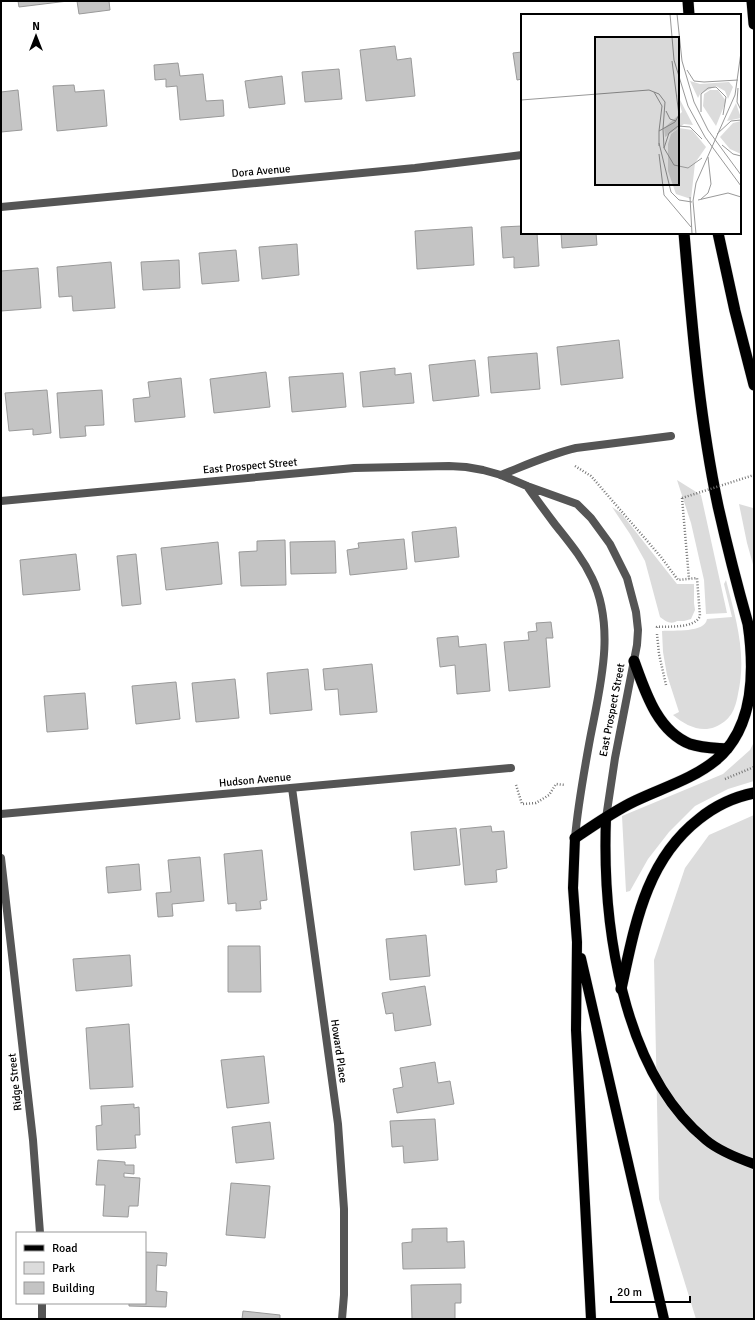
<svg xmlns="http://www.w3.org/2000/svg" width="755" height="1320" font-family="Signika,sans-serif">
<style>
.green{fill:#dcdcdc}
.building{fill:#c4c4c4;stroke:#999}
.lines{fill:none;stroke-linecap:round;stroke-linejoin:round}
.primary-casing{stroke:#dbdbdb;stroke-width:11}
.trunk-casing{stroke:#dbdbdb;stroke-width:12}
.path{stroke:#777;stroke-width:2.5;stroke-dasharray:1 2;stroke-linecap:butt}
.minor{stroke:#555;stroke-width:8}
.tertiary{stroke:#555;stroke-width:8}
.primary{stroke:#000;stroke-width:10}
.trunk{stroke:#000;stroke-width:11}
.path-bridge{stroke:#777;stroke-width:2.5;stroke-dasharray:1 2;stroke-linecap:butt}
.labels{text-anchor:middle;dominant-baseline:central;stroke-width:3.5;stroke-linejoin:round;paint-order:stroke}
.street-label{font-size:11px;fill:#000;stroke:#fff}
.inset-road{fill:none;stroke:#999;stroke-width:1}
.view{fill:#000;fill-opacity:0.15;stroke:#000;stroke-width:2}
.inset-edge{fill:none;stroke:#000;stroke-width:2}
</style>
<rect width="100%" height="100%" fill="#fff"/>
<!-- green -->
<path class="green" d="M 677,480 L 701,495 L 727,613 L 706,614 L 704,580 L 691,523 Z
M 739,504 L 753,508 L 754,510 L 754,568 L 747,543 Z
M 612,507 L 621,513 L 677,584 L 694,584 L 694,603 L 695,610 L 691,619 L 684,621 L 677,621 C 671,625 665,621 660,617 L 645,561 L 630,534 Z
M 726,580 C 736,619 747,654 738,694 C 735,710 731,720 715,727 C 700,733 685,725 673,715 L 679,712 L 667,675 L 663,652 L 662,631 C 674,630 705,633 707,619 L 732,617 L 724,584 Z
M 754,742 L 754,781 L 728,789 L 695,806 L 669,832 L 648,859 L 630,891 L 626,892 L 622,816 L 723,774 L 750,750 Z
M 754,815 L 754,1319 L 696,1319 L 659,1199 L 654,960 L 685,868 L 709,835 Z"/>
<!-- building -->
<path class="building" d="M 18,1 L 68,1 L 19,7 Z
M 77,1 L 109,1 L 110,10 L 79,14 Z
M 395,46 L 397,60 L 411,58 L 415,96 L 366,101 L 360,50 Z
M 522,52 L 522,79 L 517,80 L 513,53 Z
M 178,63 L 180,76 L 203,74 L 206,101 L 223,100 L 224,116 L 180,120 L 177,86 L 166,87 L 166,79 L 155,80 L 154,65 Z
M 339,69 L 342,99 L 305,102 L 302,72 Z
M 282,76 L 285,104 L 249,108 L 245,81 Z
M 74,85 L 75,92 L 104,90 L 107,126 L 57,131 L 53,86 Z
M 18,90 L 22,130 L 1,132 L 1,92 Z
M 522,226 L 522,233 L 537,233 L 539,266 L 514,268 L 514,257 L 503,258 L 501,227 Z
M 472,227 L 474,265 L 417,269 L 415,231 Z
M 561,233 L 596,233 L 597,245 L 562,248 Z
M 297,244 L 299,275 L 262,279 L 259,247 Z
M 236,250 L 239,281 L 202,284 L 199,253 Z
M 179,260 L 180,288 L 143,290 L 141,262 Z
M 111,262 L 115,308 L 73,311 L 72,296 L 59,297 L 57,267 Z
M 38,268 L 41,308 L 1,311 L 1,271 Z
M 619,340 L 623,378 L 561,385 L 557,347 Z
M 537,353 L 540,389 L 491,393 L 488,357 Z
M 475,360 L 479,396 L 433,401 L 429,365 Z
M 395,368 L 395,375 L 411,373 L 414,403 L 363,407 L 360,372 Z
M 266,372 L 270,407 L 214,413 L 210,379 Z
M 343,373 L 346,407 L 292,412 L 289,377 Z
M 181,378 L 185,417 L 135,422 L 133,399 L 150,397 L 148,382 Z
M 47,390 L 51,433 L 33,435 L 33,429 L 9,431 L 5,393 Z
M 102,390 L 104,425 L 85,426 L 86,436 L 60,438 L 57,393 Z
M 456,527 L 459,557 L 415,562 L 412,532 Z
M 404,539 L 407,569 L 350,575 L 347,550 L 359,548 L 358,543 Z
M 285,540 L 286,585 L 241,586 L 239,552 L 257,551 L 257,541 Z
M 335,541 L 336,573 L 291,574 L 290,542 Z
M 218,542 L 222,584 L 166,590 L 161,548 Z
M 76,554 L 80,590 L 23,595 L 20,560 Z
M 136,554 L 141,604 L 122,606 L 117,556 Z
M 551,622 L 553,638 L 546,638 L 550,687 L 509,691 L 504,642 L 529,640 L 528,632 L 537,631 L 536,623 Z
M 458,636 L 459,647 L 486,644 L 490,691 L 457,694 L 455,665 L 440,667 L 437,638 Z
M 372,664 L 377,712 L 340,715 L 338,689 L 325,690 L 323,669 Z
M 308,669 L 312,710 L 270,714 L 267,673 Z
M 235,679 L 239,718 L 196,722 L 192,683 Z
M 176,682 L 180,719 L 136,724 L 132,686 Z
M 85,693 L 88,729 L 47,732 L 44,696 Z
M 491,826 L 492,832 L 504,831 L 507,868 L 496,870 L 497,882 L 465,885 L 460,829 Z
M 456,828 L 460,865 L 414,870 L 411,832 Z
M 262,850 L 267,900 L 260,901 L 261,909 L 236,911 L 236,903 L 228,904 L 224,854 Z
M 200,857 L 204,901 L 172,904 L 173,916 L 158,917 L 156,893 L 171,892 L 168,860 Z
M 139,864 L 141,890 L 108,893 L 106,867 Z
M 426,935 L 430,976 L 390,980 L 386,939 Z
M 228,946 L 260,946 L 261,992 L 228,992 Z
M 130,955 L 132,986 L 76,991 L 73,959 Z
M 425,986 L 431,1025 L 395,1031 L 393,1013 L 386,1014 L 382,993 Z
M 129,1024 L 133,1087 L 90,1089 L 86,1028 Z
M 264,1056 L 269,1103 L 227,1108 L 221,1060 Z
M 435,1062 L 438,1083 L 450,1081 L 454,1104 L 397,1113 L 393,1089 L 403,1087 L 400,1068 Z
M 134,1104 L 134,1108 L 139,1107 L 140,1135 L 135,1135 L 136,1148 L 97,1150 L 96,1126 L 102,1125 L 101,1106 Z
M 435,1119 L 438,1160 L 404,1163 L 403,1146 L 392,1147 L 390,1121 Z
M 270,1122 L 274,1159 L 236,1163 L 232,1127 Z
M 98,1160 L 125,1162 L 125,1165 L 134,1165 L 134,1174 L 124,1173 L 124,1177 L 140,1178 L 138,1206 L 129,1206 L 128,1217 L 103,1216 L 105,1185 L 96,1185 Z
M 231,1183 L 270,1186 L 265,1238 L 226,1235 Z
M 447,1228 L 447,1242 L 464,1241 L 465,1268 L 403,1269 L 402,1243 L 412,1242 L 412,1229 Z
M 145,1252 L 167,1253 L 166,1266 L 157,1265 L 156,1291 L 167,1292 L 166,1307 L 129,1306 L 129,1303 L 145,1303 Z
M 461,1284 L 461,1303 L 455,1303 L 455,1319 L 412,1319 L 411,1285 Z
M 243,1311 L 280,1315 L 280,1319 L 242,1319 Z"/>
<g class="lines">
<defs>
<path id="primary" d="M 606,818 C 602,922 621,1070 706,1140 C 719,1151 737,1158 754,1164
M 575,838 L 573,888 L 577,942 L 576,1030 L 591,1319
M 581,958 L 664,1319"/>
<path id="trunk" d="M 688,1 L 689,15
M 752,1 L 754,24
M 718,233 L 735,311 L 754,385
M 634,661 C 645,691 657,731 690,744 C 702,748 715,748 727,749
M 575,838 C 594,825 614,811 635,801 C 662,788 693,779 716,760 C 755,727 755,671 748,624 C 737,585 727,546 718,506 C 699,416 692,325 684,233
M 621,989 C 635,926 645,861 699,819 C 715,806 734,797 754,793"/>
</defs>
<!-- primary casing -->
<use href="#primary" class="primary-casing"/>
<!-- trunk casing -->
<use href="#trunk" class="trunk-casing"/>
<!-- path -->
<path class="path" d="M 575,466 L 591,476 L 661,557 L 678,580 L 697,578 L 700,616 C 694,629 669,626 657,627 L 657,629
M 682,498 L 689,579
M 657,634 L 659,654 L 666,685
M 725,779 L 754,767
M 516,785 L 522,804 L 536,803 L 549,795 L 556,784 L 565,785"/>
<!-- minor -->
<path class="minor" d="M 1,207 L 415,168 L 522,155
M 501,475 C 526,465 550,454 576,448 L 671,436
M 292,788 L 338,1124 L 344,1209 L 344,1295 L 342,1319
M 1,814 L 511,768
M 1,858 L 33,1140 L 40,1233
M 42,1303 L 42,1319"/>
<!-- tertiary -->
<path class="tertiary" d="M 527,486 C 536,499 545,511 554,523 C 568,541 582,557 592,578 C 616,628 600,687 590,739 C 584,772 578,804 575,838
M 1,501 L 354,468 L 449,466 L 466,467 L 483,470 L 501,475 L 527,486 L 577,504 L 591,518 L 610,544 L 627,578 L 636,612 L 638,630 L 637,645 L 615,758 L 606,818"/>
<!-- primary -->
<use href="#primary" class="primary"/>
<!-- trunk -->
<use href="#trunk" class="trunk"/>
<!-- path-bridge -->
<path class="path-bridge" d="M 682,498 L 754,475"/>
</g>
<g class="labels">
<!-- street labels -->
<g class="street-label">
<text transform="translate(261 171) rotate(-5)">Dora Avenue</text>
<text transform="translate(250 466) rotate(-5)">East Prospect Street</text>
<text transform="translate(612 710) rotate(-79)">East Prospect Street</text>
<text transform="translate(255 780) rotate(-5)">Hudson Avenue</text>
<text transform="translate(339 1051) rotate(82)">Howard Place</text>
<text transform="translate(15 1082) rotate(-96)">Ridge Street</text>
</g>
</g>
<!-- overview -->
<g transform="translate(521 14)">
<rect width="220" height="220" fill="#fff"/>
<path d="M 169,67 L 179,70 L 208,68 L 212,73 L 207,85 L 204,77 L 195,72 L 179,80 L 177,84 ZM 189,76 L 197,76 L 205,87 L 195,112 L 182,92 L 183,80 ZM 156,80 L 172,111 L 163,110 L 144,123 L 143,114 L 161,98 ZM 215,89 L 220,104 L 206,107 ZM 220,107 L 220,140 L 209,135 L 199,123 L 212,109 ZM 158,114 L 171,116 L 185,133 L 174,149 L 170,185 L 155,180 L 147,157 L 147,130 L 150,120 Z" fill="#dcdcdc"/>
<path class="inset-road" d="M 149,0 L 153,46 L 167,92 L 184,123 L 220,172M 156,0 L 161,47 L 173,88 L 187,116 L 220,161M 166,56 L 173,67 L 183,68M 183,68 L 217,66M 217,74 L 216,88 L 220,96M 133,78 L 141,92 L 138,117M 0,86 L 128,76 L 138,80 L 144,88 L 142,115M 145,97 L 149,105 L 155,107M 180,98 L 180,80 L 187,74 L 195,73 L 205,83 L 202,101M 142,115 L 143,134 L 153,151 L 167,154 L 181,144M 138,117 L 138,132M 138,117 L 154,108 L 158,101 L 151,47M 196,120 L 210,107 L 220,106M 138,129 L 150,178 L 158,186 L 171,188M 201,131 L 212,140 L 220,142M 143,134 L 148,119 L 157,112 L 169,113 L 181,125M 138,140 L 143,181 L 170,213M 169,183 L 171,220M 180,185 L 187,179 L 190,170 L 187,143M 177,186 L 207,179 L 220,183M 175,220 L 172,187 L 175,169 L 214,81 L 220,38"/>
<path class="view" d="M 74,23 L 158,23 L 158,171 L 74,171 Z"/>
<rect width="220" height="220" class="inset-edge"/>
</g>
<!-- border -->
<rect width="755" height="1320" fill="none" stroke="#000000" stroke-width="4"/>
<!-- legend -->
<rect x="16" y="1232" width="130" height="72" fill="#ffffff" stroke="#999999"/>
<rect x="24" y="1245" width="20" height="6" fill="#000000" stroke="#999999"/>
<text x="52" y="1252" font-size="12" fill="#000000">Road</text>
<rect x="24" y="1262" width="20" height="12" fill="#dcdcdc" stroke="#999999"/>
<text x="52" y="1272" font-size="12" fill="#000000">Park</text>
<rect x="24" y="1282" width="20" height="12" fill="#c4c4c4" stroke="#999999"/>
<text x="52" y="1292" font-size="12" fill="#000000">Building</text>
<!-- north arrow -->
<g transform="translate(36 36)" stroke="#ffffff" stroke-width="3" paint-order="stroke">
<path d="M0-3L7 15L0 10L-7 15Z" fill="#000000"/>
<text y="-6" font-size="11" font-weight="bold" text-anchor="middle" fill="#000000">N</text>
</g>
<!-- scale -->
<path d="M611 1296v6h79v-6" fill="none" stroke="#000000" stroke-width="2"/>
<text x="617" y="1296" font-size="12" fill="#000000" stroke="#ffffff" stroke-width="3" paint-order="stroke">20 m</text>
</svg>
